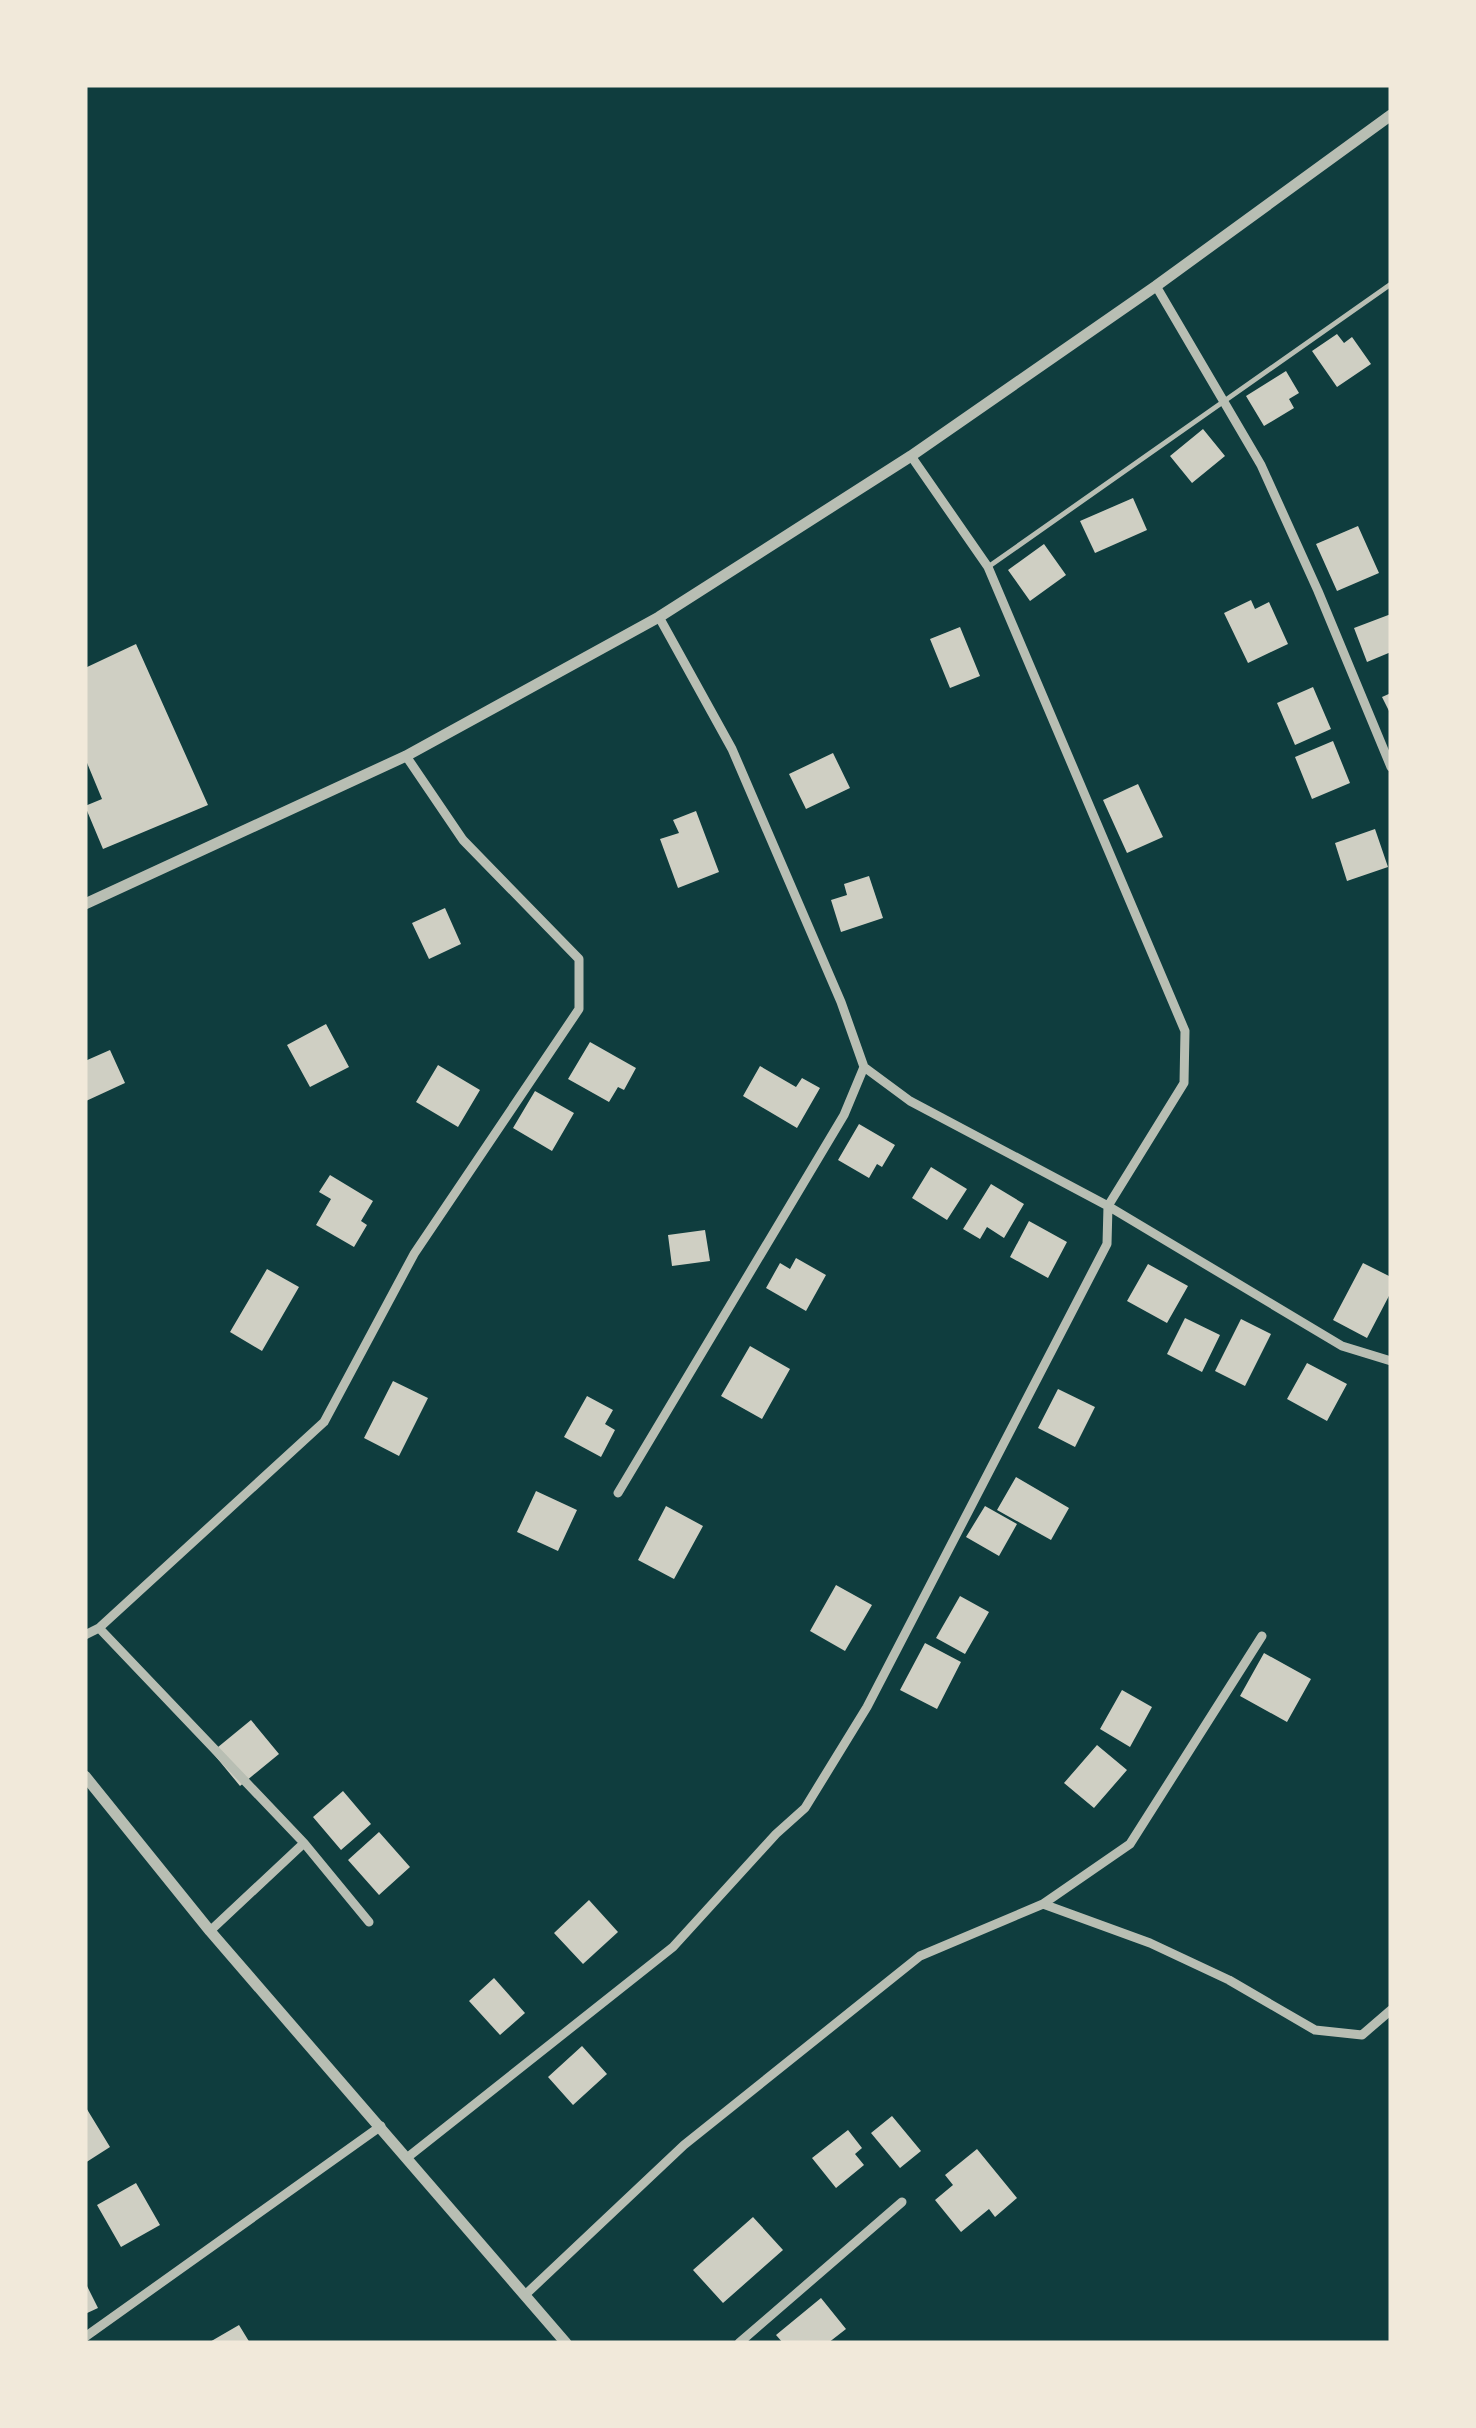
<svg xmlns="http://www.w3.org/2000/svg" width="1476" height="2428" font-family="'PT Sans Narrow',sans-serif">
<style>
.building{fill:#cfcfc3}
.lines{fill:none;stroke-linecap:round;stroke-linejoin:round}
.service{stroke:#b8beb3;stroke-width:5}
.minor{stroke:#b8beb3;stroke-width:9}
.tertiary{stroke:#b8beb3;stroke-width:11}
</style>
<rect width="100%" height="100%" fill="#0f3d3e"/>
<!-- building -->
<path class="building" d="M 1337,334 L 1344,343 L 1352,337 L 1371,364 L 1337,387 L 1312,351 Z
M 1286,371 L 1299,393 L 1289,399 L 1294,408 L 1264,426 L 1246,396 Z
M 1203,429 L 1225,456 L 1192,483 L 1170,456 Z
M 1133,498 L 1147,530 L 1095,553 L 1080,521 Z
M 1358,526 L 1379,573 L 1337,591 L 1316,544 Z
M 1044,544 L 1066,575 L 1030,601 L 1008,570 Z
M 1251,600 L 1255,609 L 1269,602 L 1288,644 L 1248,663 L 1224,613 Z
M 1391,614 L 1391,652 L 1367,662 L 1354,628 Z
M 960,627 L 980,676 L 950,688 L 930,639 Z
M 136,644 L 208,805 L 103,849 L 85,806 L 102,799 L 85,758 L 85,668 Z
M 1313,687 L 1331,729 L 1295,745 L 1277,703 Z
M 1391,693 L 1391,715 L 1382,697 Z
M 1333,741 L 1350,783 L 1312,799 L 1295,757 Z
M 833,753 L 850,788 L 806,809 L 789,774 Z
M 1138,784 L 1163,837 L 1127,853 L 1103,800 Z
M 696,811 L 719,872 L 678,888 L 660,839 L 679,833 L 673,820 Z
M 1375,829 L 1388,867 L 1347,881 L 1335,843 Z
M 869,876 L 883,918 L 841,932 L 831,900 L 847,895 L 844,884 Z
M 445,908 L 461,944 L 429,959 L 412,923 Z
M 326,1024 L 349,1067 L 310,1087 L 287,1045 Z
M 590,1042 L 636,1068 L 624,1090 L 618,1087 L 609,1102 L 568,1079 Z
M 110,1050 L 125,1083 L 86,1101 L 85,1061 Z
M 438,1065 L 480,1090 L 458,1127 L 416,1102 Z
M 760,1066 L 796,1087 L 802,1078 L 820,1088 L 797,1128 L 743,1096 Z
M 535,1091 L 574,1113 L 552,1151 L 513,1128 Z
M 859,1124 L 895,1145 L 882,1167 L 877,1164 L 869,1178 L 838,1160 Z
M 931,1167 L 967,1189 L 947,1220 L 912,1198 Z
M 330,1175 L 373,1201 L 361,1221 L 367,1225 L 354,1247 L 316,1225 L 331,1199 L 319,1192 Z
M 991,1184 L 1024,1204 L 1004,1238 L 987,1227 L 980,1239 L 963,1229 Z
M 1029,1221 L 1067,1242 L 1048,1278 L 1010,1257 Z
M 705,1230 L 710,1261 L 672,1266 L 668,1235 Z
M 796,1258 L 826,1275 L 806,1311 L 766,1288 L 780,1263 L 790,1269 Z
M 1363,1263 L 1391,1277 L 1391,1292 L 1367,1338 L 1333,1320 Z
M 1148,1264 L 1188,1286 L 1167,1323 L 1127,1301 Z
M 267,1269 L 299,1287 L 262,1351 L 230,1332 Z
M 1185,1318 L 1220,1335 L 1202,1372 L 1167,1354 Z
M 1241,1319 L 1271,1334 L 1245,1386 L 1215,1371 Z
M 750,1346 L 790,1369 L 762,1419 L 721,1396 Z
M 1307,1363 L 1347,1384 L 1327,1421 L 1287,1399 Z
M 393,1381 L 428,1398 L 399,1456 L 364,1438 Z
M 1058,1389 L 1095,1407 L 1075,1447 L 1038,1428 Z
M 587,1396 L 613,1410 L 605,1424 L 615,1430 L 601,1457 L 564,1437 Z
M 1016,1477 L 1069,1508 L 1051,1540 L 997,1510 Z
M 536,1491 L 577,1510 L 558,1551 L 517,1532 Z
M 666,1506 L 703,1526 L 674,1579 L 638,1560 Z
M 985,1506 L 1017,1524 L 999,1556 L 966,1537 Z
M 836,1585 L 872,1605 L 845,1651 L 810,1631 Z
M 960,1596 L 989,1612 L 965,1654 L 936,1638 Z
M 925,1643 L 961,1662 L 937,1709 L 900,1690 Z
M 1264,1653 L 1311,1679 L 1287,1722 L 1240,1696 Z
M 1122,1690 L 1152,1707 L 1130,1747 L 1100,1729 Z
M 251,1720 L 279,1754 L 240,1786 L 212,1752 Z
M 1097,1745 L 1127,1770 L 1094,1808 L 1064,1783 Z
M 343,1791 L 371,1824 L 341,1850 L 313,1817 Z
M 379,1832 L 410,1867 L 379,1895 L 348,1860 Z
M 589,1900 L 618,1932 L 583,1964 L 554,1933 Z
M 494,1978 L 525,2013 L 500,2035 L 469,2001 Z
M 582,2046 L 607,2074 L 573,2105 L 548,2077 Z
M 85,2106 L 110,2147 L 85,2163 Z
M 892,2116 L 921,2151 L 900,2168 L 871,2133 Z
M 848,2130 L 862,2148 L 855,2154 L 864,2165 L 836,2188 L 812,2158 Z
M 977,2149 L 1017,2198 L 995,2217 L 989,2209 L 961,2232 L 935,2200 L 953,2185 L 945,2175 Z
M 136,2183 L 160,2225 L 121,2247 L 97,2205 Z
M 753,2217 L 783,2250 L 723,2303 L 693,2270 Z
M 85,2282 L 98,2308 L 85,2314 Z
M 821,2298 L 846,2329 L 828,2343 L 783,2343 L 776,2335 Z
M 239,2325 L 250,2343 L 208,2343 Z"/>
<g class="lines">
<!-- service -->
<path class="service" d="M 988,567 L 1391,284"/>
<!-- minor -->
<path class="minor" d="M 1156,286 L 1261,465 L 1318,591 L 1391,767
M 659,617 L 732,749 L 841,1002 L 864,1067
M 864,1067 L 910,1101 L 1108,1206 L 1342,1346 L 1391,1361
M 618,1493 L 844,1115 L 864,1067
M 99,1628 L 324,1422 L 414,1254 L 579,1009 L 579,959 L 463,840 L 406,756
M 85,1635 L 99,1628 L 304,1843 L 369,1922
M 1043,1904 L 1150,1943 L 1229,1980 L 1315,2030 L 1362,2035 L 1391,2010
M 210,1931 L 304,1843
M 408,2157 L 673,1947 L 776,1834 L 805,1808 L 867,1707 L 1107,1244 L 1108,1206 L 1184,1083 L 1185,1031 L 988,567 L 911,456
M 525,2295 L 684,2145 L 920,1956 L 1043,1904 L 1130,1844 L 1262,1636
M 85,2337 L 381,2126
M 739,2343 L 902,2202"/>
<!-- tertiary -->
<path class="tertiary" d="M 85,904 L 406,756 L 659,617 L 911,456 L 1156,286 L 1391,115
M 85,1776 L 210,1931 L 566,2343"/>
</g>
<!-- border -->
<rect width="1476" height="2428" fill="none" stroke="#f1e9da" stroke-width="175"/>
</svg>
